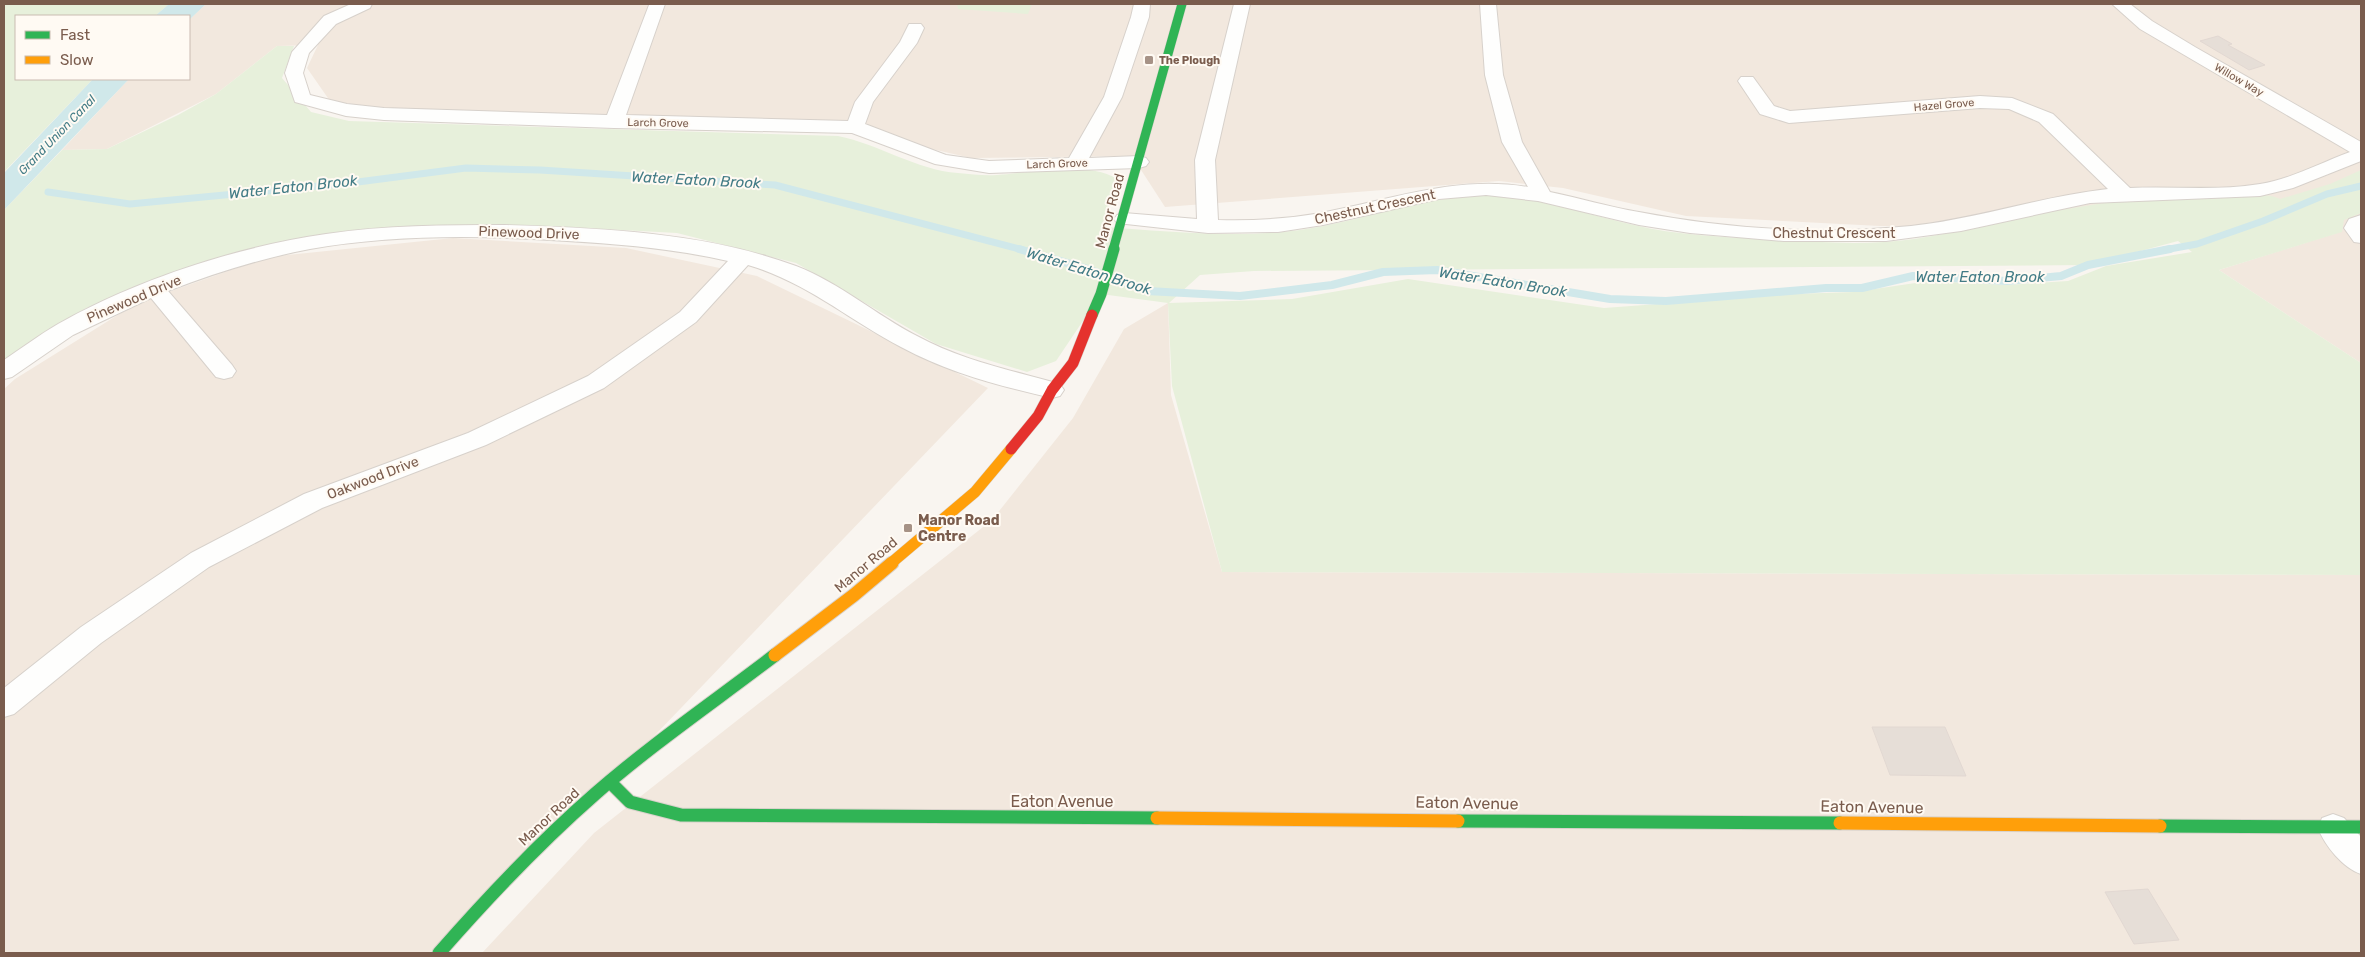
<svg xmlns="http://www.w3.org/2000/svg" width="2365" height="957" font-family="Rubik,sans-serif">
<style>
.residential{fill:#f2e8de}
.green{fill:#e7f0db;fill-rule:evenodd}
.water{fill:#d0e8ea}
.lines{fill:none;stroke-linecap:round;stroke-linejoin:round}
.stream-far1{stroke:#d0e8ea;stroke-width:7}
.stream{stroke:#d0e8ea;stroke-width:8}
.building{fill:#e6ded7;stroke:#e2d8d2}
.street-casing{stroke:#d7d1cb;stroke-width:2}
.fast-far2-casing{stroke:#d9d2cb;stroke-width:10}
.fast-far1-casing{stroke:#d9d2cb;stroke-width:12}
.fast-casing{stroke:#d9d2cb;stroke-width:15}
.slow-far1-casing{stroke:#d9d2cb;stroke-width:12}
.slow-casing{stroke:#d9d2cb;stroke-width:15}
.jam-casing{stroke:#d9d2cb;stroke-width:12}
.street{fill:#fefefd;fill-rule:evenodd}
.fast-far2{stroke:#30b455;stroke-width:9}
.fast-far1{stroke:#30b455;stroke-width:11}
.fast{stroke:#30b455;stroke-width:13}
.slow-far1{stroke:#ff9f0a;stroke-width:11}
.slow{stroke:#ff9f0a;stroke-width:13}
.jam{stroke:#e5322d;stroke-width:11}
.poi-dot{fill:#a69286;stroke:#fffaf3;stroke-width:2}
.labels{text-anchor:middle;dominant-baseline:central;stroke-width:4;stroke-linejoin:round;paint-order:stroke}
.far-poi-label{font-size:11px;font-weight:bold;fill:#7a5c4d;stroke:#fffaf3;text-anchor:start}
.far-street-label{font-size:11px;fill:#7a5c4d;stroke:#fffaf3}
.far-water-label{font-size:12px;font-style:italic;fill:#437c86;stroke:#fffaf3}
.street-label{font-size:14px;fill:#7a5c4d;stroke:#fffaf3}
.poi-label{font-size:14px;font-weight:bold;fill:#7a5c4d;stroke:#fffaf3;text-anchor:start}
.water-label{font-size:15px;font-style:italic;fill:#437c86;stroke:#fffaf3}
.near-street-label{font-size:16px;fill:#7a5c4d;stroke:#fffaf3}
</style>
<rect width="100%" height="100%" fill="#f9f5f0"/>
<!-- residential -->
<path class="residential" d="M 206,4 L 2361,4 L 2361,363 L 2219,270 L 2340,232 L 1880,226 L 1686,216 L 1563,188 L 1499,181 L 1165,207 L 1132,156 L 971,158 L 849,130 L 413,112 L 330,101 L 307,68 L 318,45 L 277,46 L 216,94 L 107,149 L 62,150 L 129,79 L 189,79 L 189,20 Z
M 453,238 L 626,248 L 757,276 L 988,388 L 610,782 L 500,883 L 439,953 L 4,953 L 4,389 L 15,379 L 137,303 L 268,257 Z
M 1168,303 L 1171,395 L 1222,572 L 2361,575 L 2361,953 L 482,953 L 594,833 L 992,520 L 1073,418 L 1124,329 Z"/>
<!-- green -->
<path class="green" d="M 4,4 L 169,4 L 155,16 L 16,16 L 16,79 L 93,79 L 4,172 Z
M 957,4 L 1032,4 L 1028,14 L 958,9 Z
M 277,46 L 294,46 L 282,78 L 311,112 L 349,121 L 838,136 C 879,144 916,170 958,173 C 971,174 984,176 997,175 C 1032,173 1086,160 1117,179 L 1102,227 C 1168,231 1234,239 1300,230 C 1367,221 1430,192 1500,196 C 1546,199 1589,215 1634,225 C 1676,235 1721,237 1765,239 C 1814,242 1866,246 1914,239 C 1974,230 2031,214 2091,205 C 2136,197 2182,200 2228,198 C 2245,197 2266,191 2280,199 L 2330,184 L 2361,170 L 2361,213 L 2344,220 L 2342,232 L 2219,270 L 2361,363 L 2361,575 L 1222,572 L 1172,386 L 1168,303 L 1101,294 L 1056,361 L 1027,372 L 936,344 L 796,263 L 677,233 L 566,227 L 454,225 L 325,236 L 211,264 L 86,308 L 4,363 L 4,210 L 62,150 L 107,149 L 178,115 L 216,94 ZM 2178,241 L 2192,252 L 2106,266 L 2068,281 L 2006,285 L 1929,281 L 1854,292 L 1792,294 L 1604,308 L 1408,279 L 1292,299 L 1169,303 L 1200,275 L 1254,271 L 2088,265 Z"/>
<!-- water -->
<path class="water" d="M 169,4 L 206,4 L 189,20 L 189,16 L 155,16 Z
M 93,79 L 129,79 L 4,210 L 4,173 Z"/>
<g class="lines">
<!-- stream-far1 -->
<path class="stream-far1" d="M 48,192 L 130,204 L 350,183 L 466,168 L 540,170 L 775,185 L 1023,250
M 2164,250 L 2197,244 L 2263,221 L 2327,194 L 2361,186"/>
<!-- stream -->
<path class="stream" d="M 1019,249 L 1088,269 L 1147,291 L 1240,296 L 1332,285 L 1383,272 L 1437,270 L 1610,299 L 1666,301 L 1826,288 L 1862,288 L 1913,276 L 2007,281 L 2061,276 L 2088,265 L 2170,249"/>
</g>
<!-- building -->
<path class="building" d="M 2218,36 L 2232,44 L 2228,45 L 2265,65 L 2249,70 L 2200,41 Z
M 1872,727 L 1945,727 L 1966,776 L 1890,775 Z
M 2148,889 L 2179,940 L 2134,944 L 2105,892 Z"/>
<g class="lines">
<defs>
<path id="street" d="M 351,4 L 372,4 L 370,8 L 336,24 L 309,53 L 303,73 L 310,95 L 347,104 L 384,108 L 607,115 L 649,5 L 665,4 L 626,115 L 848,121 L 855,102 L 900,42 L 909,24 L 921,24 L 924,28 L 917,43 L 873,102 L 865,124 L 946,155 L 989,161 L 1069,158 L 1104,97 L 1131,17 L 1134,4 L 1150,4 L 1149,17 L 1122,97 L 1089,158 L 1139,156 L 1146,158 L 1149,162 L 1146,166 L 1139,168 L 989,173 L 935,164 L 852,133 L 614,128 L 384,120 L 346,116 L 295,102 L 285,73 L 292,52 L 324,16 Z
M 1234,4 L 1250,4 L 1215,160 L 1218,220 C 1253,221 1287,219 1321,213 C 1390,200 1456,175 1528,187 L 1502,142 L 1485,75 L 1480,4 L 1496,4 L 1503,75 L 1522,142 L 1550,192 C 1580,198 1609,207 1639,212 C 1727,229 1821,235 1911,226 C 1978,219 2042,196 2108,189 L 2039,122 L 2009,109 L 1980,108 L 1789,123 L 1760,114 L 1738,81 L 1741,77 L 1753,77 L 1774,106 L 1790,111 L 1980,96 L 2012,98 L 2053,114 L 2130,188 C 2173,186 2217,191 2260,184 C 2291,179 2320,163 2350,152 L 2140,29 L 2112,4 L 2130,4 L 2152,21 L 2195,47 L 2361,142 L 2361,161 L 2293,188 L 2260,196 L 2090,203 L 1961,231 L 1886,241 L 1784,241 L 1690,233 L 1639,225 L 1538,201 L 1486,195 L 1439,199 L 1323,225 L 1278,232 L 1208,233 L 1117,223 L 1114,219 L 1117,215 L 1124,213 L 1197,219 L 1195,160 Z
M 2361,215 L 2361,243 L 2354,242 L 2344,228 L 2349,219 Z
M 504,225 C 601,228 704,232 796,266 C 840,283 876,315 917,336 C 963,361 1011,370 1060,384 L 1064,390 L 1060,396 L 1052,398 C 1000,386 949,373 901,347 C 849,320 806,282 748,265 L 696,322 L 604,388 L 486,445 L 322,508 L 209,567 L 101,643 L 14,714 L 4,717 L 4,688 L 81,627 L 191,553 L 304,494 L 468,433 L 588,376 L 680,312 L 728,261 C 676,249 621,244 567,241 C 482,235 394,234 310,249 C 262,258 215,273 168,291 L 232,365 L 236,371 L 232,377 L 224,379 L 216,377 L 151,298 L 73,335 L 12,377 L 4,379 L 4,360 C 22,348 39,335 58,324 C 136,280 236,247 326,234 C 385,225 445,225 504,225 Z
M 2333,814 L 2344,818 L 2361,837 L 2361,874 C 2343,868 2325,846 2318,828 L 2322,818 Z"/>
<path id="fast-far2" d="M 1113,250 L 1182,4"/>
<path id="fast-far1" d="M 1092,315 L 1101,294 L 1114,249"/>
<path id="fast" d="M 610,782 L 630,802 L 681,815 L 1157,818
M 1458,821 L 1840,823
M 2160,826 L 2361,827
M 439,953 C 488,897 539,843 595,794 C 652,744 715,701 775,655"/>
<path id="slow-far1" d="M 890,564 L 975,492 L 1011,449"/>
<path id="slow" d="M 775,655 L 854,595 L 892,563
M 1157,818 L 1458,821
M 1840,823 L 2160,826"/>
<path id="jam" d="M 1011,449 L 1038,416 L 1052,390 L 1073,363 L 1092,315"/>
</defs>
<!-- street casing -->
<use href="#street" class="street-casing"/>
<!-- fast-far2 casing -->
<use href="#fast-far2" class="fast-far2-casing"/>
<!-- fast-far1 casing -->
<use href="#fast-far1" class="fast-far1-casing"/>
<!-- fast casing -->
<use href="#fast" class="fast-casing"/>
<!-- slow-far1 casing -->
<use href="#slow-far1" class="slow-far1-casing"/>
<!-- slow casing -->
<use href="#slow" class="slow-casing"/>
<!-- jam casing -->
<use href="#jam" class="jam-casing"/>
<!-- street -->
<use href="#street" class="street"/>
<!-- fast-far2 -->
<use href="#fast-far2" class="fast-far2"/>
<!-- fast-far1 -->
<use href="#fast-far1" class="fast-far1"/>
<!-- fast -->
<use href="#fast" class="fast"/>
<!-- slow-far1 -->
<use href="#slow-far1" class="slow-far1"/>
<!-- slow -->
<use href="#slow" class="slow"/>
<!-- jam -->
<use href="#jam" class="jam"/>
</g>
<!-- markers -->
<g class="poi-dot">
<rect x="1144" y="55" width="10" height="10" rx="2.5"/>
<rect x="903" y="523" width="10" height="10" rx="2.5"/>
</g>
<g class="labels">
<!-- far-poi labels -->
<g class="far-poi-label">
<text x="1159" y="60">The Plough</text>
</g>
<!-- far-street labels -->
<g class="far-street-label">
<text transform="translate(2239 80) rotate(30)">Willow Way</text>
<text transform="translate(1944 105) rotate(-5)">Hazel Grove</text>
<text transform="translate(658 123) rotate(1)">Larch Grove</text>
<text transform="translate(1057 164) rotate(-2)">Larch Grove</text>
</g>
<!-- far-water labels -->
<g class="far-water-label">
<text transform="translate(57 135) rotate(-46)">Grand Union Canal</text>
</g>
<!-- street labels -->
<g class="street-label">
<text transform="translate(1375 207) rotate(-12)">Chestnut Crescent</text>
<text transform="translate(1110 211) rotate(-75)">Manor Road</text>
<text transform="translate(529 233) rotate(2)">Pinewood Drive</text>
<text x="1834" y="233">Chestnut Crescent</text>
<text transform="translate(134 299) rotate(-23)">Pinewood Drive</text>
<text transform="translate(373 478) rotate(-21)">Oakwood Drive</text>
<text transform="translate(866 565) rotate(-40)">Manor Road</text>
<text transform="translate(549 817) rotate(-43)">Manor Road</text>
</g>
<!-- poi labels -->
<g class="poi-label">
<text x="918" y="520">Manor Road<tspan x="918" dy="16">Centre</tspan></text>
</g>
<!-- water labels -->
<g class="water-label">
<text transform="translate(696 180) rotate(3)">Water Eaton Brook</text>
<text transform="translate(293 187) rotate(-6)">Water Eaton Brook</text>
<text transform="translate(1089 271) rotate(17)">Water Eaton Brook</text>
<text x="1980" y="277">Water Eaton Brook</text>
<text transform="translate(1503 282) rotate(9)">Water Eaton Brook</text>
</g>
<!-- near-street labels -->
<g class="near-street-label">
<text x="1062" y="801">Eaton Avenue</text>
<text transform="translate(1467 803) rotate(1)">Eaton Avenue</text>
<text transform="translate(1872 807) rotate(1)">Eaton Avenue</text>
</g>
</g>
<!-- border -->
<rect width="2365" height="957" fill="none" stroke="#7a5c4d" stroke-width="10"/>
<!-- legend -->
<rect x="15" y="15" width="175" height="65" fill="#fffaf3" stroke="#cabbb1"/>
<rect x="25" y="31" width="25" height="8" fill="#30b455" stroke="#cabbb1"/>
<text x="60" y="40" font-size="15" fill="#7a5c4d">Fast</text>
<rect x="25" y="56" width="25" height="8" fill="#ff9f0a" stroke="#cabbb1"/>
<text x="60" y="65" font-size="15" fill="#7a5c4d">Slow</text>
</svg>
